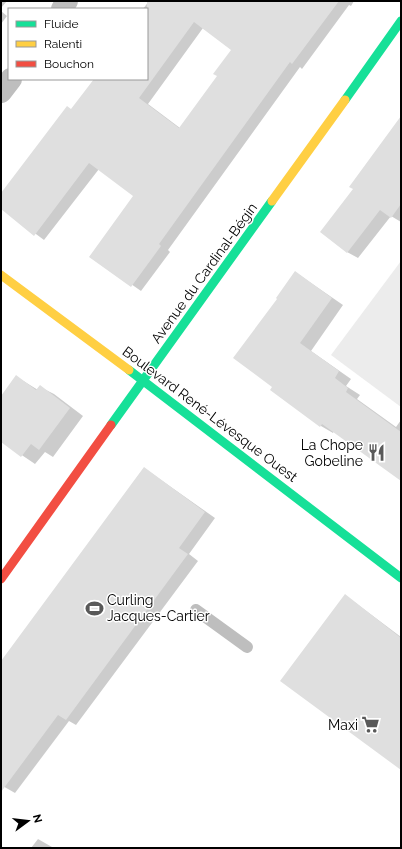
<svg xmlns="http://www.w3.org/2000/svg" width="402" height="849" font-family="Raleway,sans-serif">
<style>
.green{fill:#ececec}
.shadow{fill:#0003;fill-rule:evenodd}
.building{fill:#dfdfdf;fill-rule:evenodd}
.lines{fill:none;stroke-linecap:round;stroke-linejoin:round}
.lane{stroke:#bebebe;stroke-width:12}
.street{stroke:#bebebe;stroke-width:22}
.fast{stroke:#16e098;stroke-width:9}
.slow{stroke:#ffcf43;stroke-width:9}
.jam{stroke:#f24e42;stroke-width:9}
.labels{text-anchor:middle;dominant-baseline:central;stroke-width:3;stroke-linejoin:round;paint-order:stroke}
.street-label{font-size:14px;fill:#000;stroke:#fff}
.poi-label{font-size:14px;fill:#000;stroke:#fff;text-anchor:end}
</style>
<rect width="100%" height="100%" fill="#fff"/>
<!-- green -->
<path class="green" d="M 401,261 L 401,407 L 331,355 Z"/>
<!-- shadow -->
<path class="shadow" d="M 1,1 L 7,1 L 1,8 Z
M 149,1 L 354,1 L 351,6 L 349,5 L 302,69 L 300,67 L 168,250 L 170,252 L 141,291 L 91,256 L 135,195 L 99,169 L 44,240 L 1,208 L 1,194 L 72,110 L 95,79 L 147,79 L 147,9 L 143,9 ZM 203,28 L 232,50 L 219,76 L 180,128 L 148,104 Z
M 1,11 L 7,16 L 1,24 Z
M 401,117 L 401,222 L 391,216 L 358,258 L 347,252 L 354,189 Z
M 295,272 L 343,305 L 311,351 L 351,379 L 346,386 L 360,395 L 357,399 L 396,427 L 401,420 L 401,479 L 334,431 L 333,433 L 321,426 L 273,387 L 279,299 Z
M 17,377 L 38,390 L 40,387 L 54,394 L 83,416 L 53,457 L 45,452 L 35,464 L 1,441 L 1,398 Z
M 144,468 L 215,518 L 189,554 L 198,561 L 76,725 L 69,721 L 15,793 L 1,785 L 1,663 Z
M 345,595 L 401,637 L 401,769 Z
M 38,839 L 52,847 L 54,848 L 31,848 Z"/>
<!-- building -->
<path class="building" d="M 147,1 L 339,1 L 292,64 L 290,62 L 159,244 L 161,246 L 131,287 L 89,257 L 133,196 L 89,163 L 34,236 L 1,209 L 1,193 L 67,106 L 71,109 L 94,79 L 147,79 ZM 194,22 L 231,50 L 213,74 L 217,76 L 179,128 L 139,98 Z
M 401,116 L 401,204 L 391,218 L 380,210 L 347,253 L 320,232 L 353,189 L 349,187 Z
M 295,271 L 332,298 L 300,343 L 339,371 L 335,378 L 348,388 L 346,392 L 401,432 L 401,481 L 322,424 L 320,427 L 270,390 L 272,387 L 233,358 L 277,299 L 276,298 Z
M 16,375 L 36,390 L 40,385 L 70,408 L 39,450 L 31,444 L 21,457 L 1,442 L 1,396 Z
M 144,467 L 205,512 L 179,548 L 188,554 L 66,720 L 58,715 L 1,792 L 1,661 Z
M 345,594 L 401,638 L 401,770 L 280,681 Z"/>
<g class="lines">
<!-- lane -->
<path class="lane" d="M 196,610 L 247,647"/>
<!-- street -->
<path class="street" d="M 62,9 L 67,1
M 1,92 L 11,79"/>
<!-- fast -->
<path class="fast" d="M 345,100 L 401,21
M 129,370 L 401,578
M 111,425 L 272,201"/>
<!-- slow -->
<path class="slow" d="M 272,201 L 345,100
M 1,275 L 129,370"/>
<!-- jam -->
<path class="jam" d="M 1,579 L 111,425"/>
</g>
<!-- icons -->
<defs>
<symbol id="restaurant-bare" viewBox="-9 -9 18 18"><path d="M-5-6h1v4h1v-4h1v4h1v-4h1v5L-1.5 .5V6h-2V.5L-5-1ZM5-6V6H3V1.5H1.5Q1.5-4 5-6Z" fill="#595959" stroke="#fff" stroke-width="2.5" paint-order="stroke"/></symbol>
<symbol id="stadium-bare" viewBox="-9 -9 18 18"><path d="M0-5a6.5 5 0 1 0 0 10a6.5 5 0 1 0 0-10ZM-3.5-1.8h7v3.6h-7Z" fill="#595959" stroke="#fff" stroke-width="2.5" paint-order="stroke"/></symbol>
<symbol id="supermarket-bare" viewBox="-9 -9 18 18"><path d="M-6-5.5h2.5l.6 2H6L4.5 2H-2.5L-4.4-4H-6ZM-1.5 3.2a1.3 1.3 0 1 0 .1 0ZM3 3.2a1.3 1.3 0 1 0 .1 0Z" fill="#595959" stroke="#fff" stroke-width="2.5" paint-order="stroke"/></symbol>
</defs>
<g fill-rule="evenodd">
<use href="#restaurant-bare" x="364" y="440" width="25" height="25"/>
<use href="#stadium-bare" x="82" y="596" width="25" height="25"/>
<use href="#supermarket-bare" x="358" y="712" width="25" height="25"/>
</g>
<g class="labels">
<!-- street labels -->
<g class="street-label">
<text transform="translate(204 273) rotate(-54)">Avenue du Cardinal-Bégin</text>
<text transform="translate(210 414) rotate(37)">Boulevard René-Lévesque Ouest</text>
</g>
<!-- poi labels -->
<g class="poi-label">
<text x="363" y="445">La Chope<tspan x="363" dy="16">Gobeline</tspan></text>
<text x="107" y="600" text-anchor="start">Curling<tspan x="107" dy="16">Jacques-Cartier</tspan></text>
<text x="358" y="725">Maxi</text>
</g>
</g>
<!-- border -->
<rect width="402" height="849" fill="none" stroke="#000000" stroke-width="4"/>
<!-- legend -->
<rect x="8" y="8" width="140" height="72" fill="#ffffff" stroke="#999999"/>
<rect x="16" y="21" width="20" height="6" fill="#16e098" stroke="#999999"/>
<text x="44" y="28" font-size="12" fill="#000000">Fluide</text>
<rect x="16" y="41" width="20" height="6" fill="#ffcf43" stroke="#999999"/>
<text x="44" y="48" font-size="12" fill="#000000">Ralenti</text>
<rect x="16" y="61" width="20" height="6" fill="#f24e42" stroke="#999999"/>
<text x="44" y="68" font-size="12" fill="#000000">Bouchon</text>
<!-- north arrow -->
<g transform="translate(28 821) rotate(75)" stroke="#ffffff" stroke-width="3" paint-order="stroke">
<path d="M0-3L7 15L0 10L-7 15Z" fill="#000000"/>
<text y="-6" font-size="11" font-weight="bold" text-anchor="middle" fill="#000000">N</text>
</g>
</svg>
